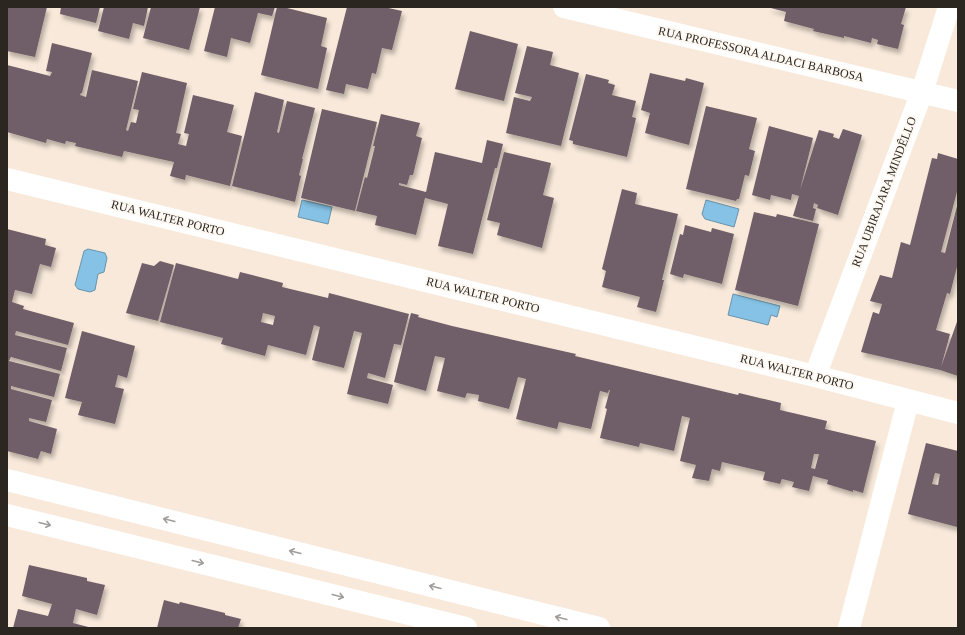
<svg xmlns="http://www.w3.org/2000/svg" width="965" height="635" font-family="'Times New Roman',serif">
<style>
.water{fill:#85c2e5;stroke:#6a93aa}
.building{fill:#705e67;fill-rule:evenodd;filter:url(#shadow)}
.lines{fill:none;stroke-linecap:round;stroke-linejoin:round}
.minor{stroke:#fff;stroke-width:22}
.secondary{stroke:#fff;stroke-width:22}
.oneway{stroke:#a09d9b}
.labels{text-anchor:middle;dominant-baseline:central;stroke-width:4;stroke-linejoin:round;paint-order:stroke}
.street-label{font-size:12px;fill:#2c2620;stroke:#fef8f2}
</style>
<defs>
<filter id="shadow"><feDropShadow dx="2.5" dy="4.5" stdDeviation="2" flood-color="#0004"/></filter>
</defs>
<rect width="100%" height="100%" fill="#f8e9da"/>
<!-- water -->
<path class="water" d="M 302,200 L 332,207 L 328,224 L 298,217 Z
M 706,200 L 739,209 L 734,227 L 705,219 L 702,214 Z
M 88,249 L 105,253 L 107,258 L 104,272 L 98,274 L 95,290 L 90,292 L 78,289 L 75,285 L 84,251 Z
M 733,294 L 780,306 L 777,317 L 771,315 L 768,325 L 728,315 Z"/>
<!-- building -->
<path class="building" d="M 7,7 L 47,7 L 35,57 L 7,51 Z
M 61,7 L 100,7 L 96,23 L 60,14 Z
M 104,7 L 148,7 L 144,26 L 133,23 L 129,39 L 98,31 Z
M 151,7 L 200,7 L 189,50 L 143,38 Z
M 215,7 L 275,7 L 272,16 L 258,13 L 250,43 L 231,38 L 227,57 L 204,51 Z
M 277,7 L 283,7 L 327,18 L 321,46 L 327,48 L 318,89 L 261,75 Z
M 347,7 L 384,7 L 402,11 L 392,50 L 382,48 L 376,74 L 372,73 L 368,89 L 346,84 L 344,94 L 326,90 Z
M 767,7 L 906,7 L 901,24 L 904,25 L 898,49 L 877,44 L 878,40 L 872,38 L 871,43 L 844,36 L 844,38 L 813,31 L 814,29 L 784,21 L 786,12 Z
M 470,31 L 518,44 L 504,101 L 455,89 Z
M 52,43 L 92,53 L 82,93 L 81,93 L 80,95 L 86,97 L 92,70 L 138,81 L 126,130 L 128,131 L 131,122 L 136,123 L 139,110 L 133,109 L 142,72 L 187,83 L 176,133 L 181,134 L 178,144 L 186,146 L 189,134 L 184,133 L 193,95 L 234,105 L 227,132 L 242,136 L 230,186 L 186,175 L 185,180 L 170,176 L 174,162 L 124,151 L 122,157 L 75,146 L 76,143 L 66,141 L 65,144 L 47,139 L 46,143 L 7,132 L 7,65 L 50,76 L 52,72 L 46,71 Z
M 527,46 L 553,52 L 550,65 L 579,73 L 561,146 L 506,133 L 514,97 L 530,101 L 532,97 L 515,93 Z
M 650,73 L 685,81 L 686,78 L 704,83 L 689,145 L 645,133 L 650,113 L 641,110 Z
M 586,74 L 609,80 L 608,83 L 615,85 L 612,95 L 636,101 L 632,117 L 636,118 L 627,157 L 573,144 L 573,141 L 569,140 Z
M 255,92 L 284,100 L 277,132 L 279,133 L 287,101 L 315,108 L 302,159 L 303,159 L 299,175 L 301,176 L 295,202 L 232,186 Z
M 706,106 L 757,118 L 749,149 L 755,151 L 749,176 L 745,175 L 739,199 L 737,199 L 736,201 L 686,189 Z
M 322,109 L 377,122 L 355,211 L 301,198 Z
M 381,114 L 420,123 L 416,136 L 422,138 L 413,175 L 410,175 L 407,185 L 399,183 L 399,185 L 426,192 L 435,152 L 482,163 L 487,140 L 503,144 L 497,168 L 495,168 L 473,254 L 438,246 L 448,204 L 425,198 L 416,235 L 375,225 L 377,216 L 356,211 L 365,177 L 367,178 L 375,146 L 373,146 Z
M 769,126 L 813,138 L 800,190 L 819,130 L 834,134 L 833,137 L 839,139 L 843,129 L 862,135 L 838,215 L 817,208 L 818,205 L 814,203 L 813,208 L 816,209 L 813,221 L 793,216 L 799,196 L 792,194 L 791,200 L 771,195 L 770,200 L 752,195 Z
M 504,152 L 551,163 L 543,195 L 554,198 L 542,248 L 497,235 L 500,223 L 487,220 Z
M 938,153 L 958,159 L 958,188 L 941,252 L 945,253 L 958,202 L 958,263 L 950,294 L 947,293 L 936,330 L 950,334 L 941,367 L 958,319 L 958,376 L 940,370 L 861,352 L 873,312 L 879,314 L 882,304 L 870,301 L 880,275 L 892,278 L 901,242 L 910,245 L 932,158 L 937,159 Z
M 622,189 L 637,193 L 635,204 L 678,214 L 662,280 L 664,280 L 656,312 L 637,307 L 640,297 L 602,287 L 606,271 L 602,269 Z
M 754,212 L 776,217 L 777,214 L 819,224 L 798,306 L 735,290 Z
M 685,225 L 711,232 L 712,228 L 734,234 L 722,284 L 684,274 L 683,278 L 670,274 L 680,234 L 683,235 Z
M 7,229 L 46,239 L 45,245 L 56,248 L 51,267 L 40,264 L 32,294 L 15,290 L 12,302 L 24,306 L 23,309 L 74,323 L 68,345 L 16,331 L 15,335 L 67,348 L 61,371 L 11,357 L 9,361 L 60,374 L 54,397 L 11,386 L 11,389 L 52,400 L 46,422 L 29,418 L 29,421 L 57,429 L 51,454 L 41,451 L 38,459 L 7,451 Z
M 160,261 L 174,265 L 158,321 L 126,313 L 142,263 L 154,266 Z
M 176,263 L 238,279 L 240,272 L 283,283 L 282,287 L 328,298 L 329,293 L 409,314 L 401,345 L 394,344 L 385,378 L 368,373 L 367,378 L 393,385 L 388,404 L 347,394 L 362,333 L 354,331 L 344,368 L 312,360 L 320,327 L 314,325 L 306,355 L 268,345 L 265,356 L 221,344 L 223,338 L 160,322 ZM 263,313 L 275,316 L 273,325 L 261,322 Z
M 411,313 L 419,315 L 418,317 L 452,326 L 576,354 L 575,356 L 738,395 L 739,393 L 781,403 L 780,410 L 827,421 L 825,429 L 876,441 L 863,493 L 853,490 L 853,492 L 827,484 L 828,480 L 813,476 L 809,491 L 792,487 L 794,482 L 782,479 L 780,484 L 763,480 L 765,472 L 722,462 L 720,471 L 712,469 L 709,481 L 692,478 L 696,465 L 680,461 L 690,418 L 682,416 L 674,451 L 640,443 L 639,447 L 600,438 L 607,409 L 605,408 L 610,390 L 609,390 L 608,393 L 600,391 L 591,429 L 559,422 L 557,429 L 516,419 L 526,379 L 518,377 L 509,409 L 478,401 L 479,395 L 467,393 L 465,398 L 437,391 L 445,358 L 435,356 L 426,391 L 394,382 ZM 814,454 L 819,454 L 815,469 L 811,468 Z
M 82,331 L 135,346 L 127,378 L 118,375 L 115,387 L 124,389 L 115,424 L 78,415 L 82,402 L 65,398 Z
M 926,443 L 958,451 L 957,527 L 908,514 ZM 935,473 L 940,474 L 938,485 L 932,484 Z
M 29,565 L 87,578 L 87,581 L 105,585 L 97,615 L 76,609 L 73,623 L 92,628 L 13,628 L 18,609 L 48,616 L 52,604 L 22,596 Z
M 164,600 L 179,604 L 180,602 L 225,613 L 225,615 L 241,619 L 238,628 L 157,628 Z"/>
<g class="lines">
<!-- minor -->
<path class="minor" d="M 564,7 L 958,101
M 7,179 L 815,376 L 958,413
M 815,376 L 922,92 L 949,7
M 849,628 L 908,401"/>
<!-- secondary -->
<path class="secondary" d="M 7,480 L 599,628
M 7,515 L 466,628"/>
</g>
<!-- one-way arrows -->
<defs><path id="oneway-shaft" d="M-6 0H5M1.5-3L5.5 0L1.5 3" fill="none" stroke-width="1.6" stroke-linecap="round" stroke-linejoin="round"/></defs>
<g class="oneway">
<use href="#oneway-shaft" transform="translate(169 520) rotate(-166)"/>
<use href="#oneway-shaft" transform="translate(45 524) rotate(14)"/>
<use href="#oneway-shaft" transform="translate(295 552) rotate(-166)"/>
<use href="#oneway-shaft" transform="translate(198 562) rotate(14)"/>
<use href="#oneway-shaft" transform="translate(435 587) rotate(-166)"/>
<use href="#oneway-shaft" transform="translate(338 596) rotate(14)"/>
<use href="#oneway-shaft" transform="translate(561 618) rotate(-166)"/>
</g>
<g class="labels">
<!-- street labels -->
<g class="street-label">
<text transform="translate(761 54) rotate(13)">RUA PROFESSORA ALDACI BARBOSA</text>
<text transform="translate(884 192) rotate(-69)">RUA UBIRAJARA MINDÊLLO</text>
<text transform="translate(168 218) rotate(14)">RUA WALTER PORTO</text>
<text transform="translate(483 295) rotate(14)">RUA WALTER PORTO</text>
<text transform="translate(797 372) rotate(14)">RUA WALTER PORTO</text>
</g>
</g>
<!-- border -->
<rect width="965" height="635" fill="none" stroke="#2c2620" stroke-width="16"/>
</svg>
